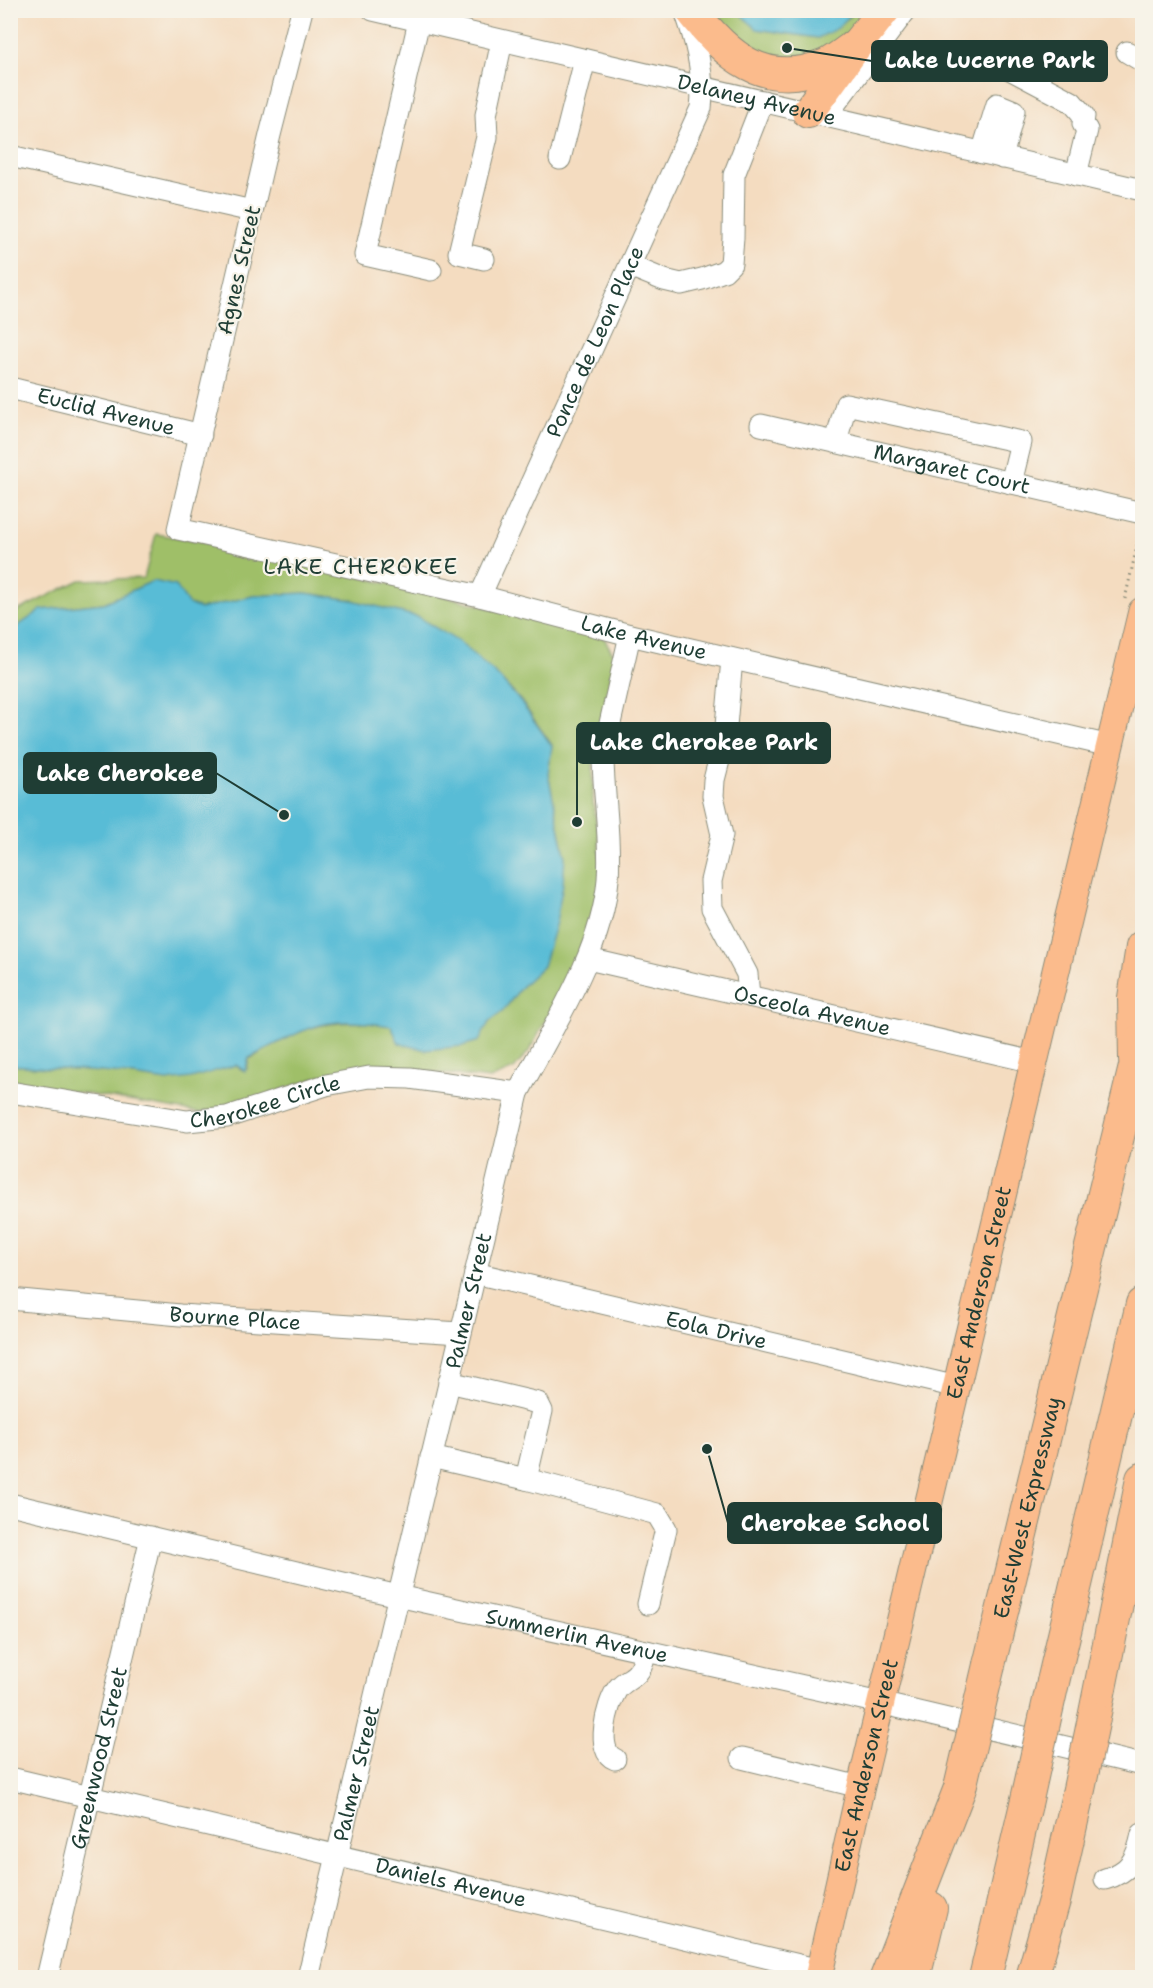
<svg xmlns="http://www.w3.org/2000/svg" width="1153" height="1988" font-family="'Shantell Sans',sans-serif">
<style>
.green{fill:#9fbf67;stroke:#5f7e4e;stroke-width:1.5}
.water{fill:#58bcd6;stroke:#3c7c85;stroke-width:1.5}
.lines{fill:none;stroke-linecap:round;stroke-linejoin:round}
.minor-casing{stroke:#8a8c7a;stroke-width:23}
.major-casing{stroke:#8a8c7a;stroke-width:29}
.highway-casing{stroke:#8a8c7a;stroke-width:34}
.path{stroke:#8a8c7a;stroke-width:3;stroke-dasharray:1.5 4.5;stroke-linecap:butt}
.minor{stroke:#fff;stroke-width:21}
.major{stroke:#fbbb8c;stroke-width:27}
.highway{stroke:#fbbb8c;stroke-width:32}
.highway-bridge-casing{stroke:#8a8c7a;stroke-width:34;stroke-linecap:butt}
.highway-bridge{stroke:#fbbb8c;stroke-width:32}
.labels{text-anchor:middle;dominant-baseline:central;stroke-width:4.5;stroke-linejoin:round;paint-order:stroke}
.street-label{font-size:21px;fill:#1f3d34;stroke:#f7f3e8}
.neighbourhood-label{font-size:22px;letter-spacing:1.5px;fill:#1f3d34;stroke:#f7f3e8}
.leader{fill:none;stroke:#1f3d34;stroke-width:2}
.callout-dot{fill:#1f3d34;stroke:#f7f3e8;stroke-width:2}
.callout{fill:#1f3d34;stroke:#1f3d34;stroke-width:2}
.callout-label{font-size:22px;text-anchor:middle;font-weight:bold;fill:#fff}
</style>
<rect width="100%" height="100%" fill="#f7f3e8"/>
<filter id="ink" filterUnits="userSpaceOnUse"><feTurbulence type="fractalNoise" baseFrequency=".0167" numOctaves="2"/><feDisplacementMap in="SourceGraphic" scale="12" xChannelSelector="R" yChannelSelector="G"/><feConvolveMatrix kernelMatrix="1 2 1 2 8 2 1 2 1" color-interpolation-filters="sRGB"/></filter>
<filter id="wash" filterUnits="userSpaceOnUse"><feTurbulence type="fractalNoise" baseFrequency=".008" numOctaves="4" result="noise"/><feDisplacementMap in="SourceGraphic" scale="24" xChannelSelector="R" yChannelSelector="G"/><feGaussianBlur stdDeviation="1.35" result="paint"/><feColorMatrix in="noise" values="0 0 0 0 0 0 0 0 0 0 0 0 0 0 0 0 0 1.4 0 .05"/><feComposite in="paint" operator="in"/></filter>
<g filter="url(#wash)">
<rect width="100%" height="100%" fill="#f4dcc0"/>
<!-- green -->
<path class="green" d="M 702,11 L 737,11 L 758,29 L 818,38 L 850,17 L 854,11 L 871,11 L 850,36 L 792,66 L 761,58 Z
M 156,534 L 200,541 L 452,598 L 604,638 L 615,657 L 593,759 L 593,802 L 599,841 L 601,887 L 578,959 L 530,1050 L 514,1069 L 490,1079 L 388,1067 L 344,1071 L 321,1076 L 253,1100 L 200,1113 L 11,1081 L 10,1065 L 114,1073 L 167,1081 L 236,1065 L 242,1070 L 247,1069 L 249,1059 C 269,1049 290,1034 311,1028 C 363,1013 426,1032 478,1041 L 489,1022 L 503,1011 L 522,986 L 543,966 L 565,855 L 548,774 L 552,745 L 521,701 L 498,676 L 418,617 L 352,600 L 305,593 L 253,596 L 200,609 L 188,604 L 175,587 L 153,581 L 104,603 L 42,610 L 11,631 L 11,614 L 80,580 L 144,578 Z"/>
<!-- water -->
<path class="water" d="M 737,11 L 854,11 L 838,28 L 818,38 L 757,29 Z
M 153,581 L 176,586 L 188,604 L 200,609 L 253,596 L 305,593 L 352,600 L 418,617 L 459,642 L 498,676 L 520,701 L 552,746 L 548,774 L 565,855 L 563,884 L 556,922 L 543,966 L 522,986 L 503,1011 L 489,1022 L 479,1041 L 462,1046 L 426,1050 L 399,1043 L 391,1026 C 364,1022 335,1018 308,1029 C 288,1036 268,1049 249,1058 L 245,1071 L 236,1065 L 191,1078 L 167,1081 L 114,1073 L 11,1065 L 11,631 L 41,610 L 104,603 Z"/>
</g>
<g filter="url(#ink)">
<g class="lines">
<defs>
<g id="minor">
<path id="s1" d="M 302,10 L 270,135 L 178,529 L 480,596 L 630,635 L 1110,746"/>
<path id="s2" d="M 373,10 L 1142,190"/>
<path d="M 419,21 L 365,255 L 431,270"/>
<path d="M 1127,52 L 1142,61"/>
<path d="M 1004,66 L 1072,102 L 1084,116 L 1083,124 L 1087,130 L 1076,175"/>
<path d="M 826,116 L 906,10"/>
<path d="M 982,153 L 997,104 L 1014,111 L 1002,158"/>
<path d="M 10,156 L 252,211"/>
<path d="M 560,159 L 585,60"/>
<path d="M 484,259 L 459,253 L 487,137 L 486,115 L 502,41"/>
<path d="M 630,266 L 664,280 L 681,284 L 702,279 L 724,271 L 731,264 L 733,238 L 734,175 L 763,101"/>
<path id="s3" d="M 10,388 L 201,435"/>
<path id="s4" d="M 761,425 L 1142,513"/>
<path d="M 836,442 L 846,404 L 1021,442 L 1011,483"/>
<path id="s5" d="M 480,596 L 701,108 C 705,76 696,41 685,11"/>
<path d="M 732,659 L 725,737 L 714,780 L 713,796 L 722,835 L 711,881 L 712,908 L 747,974 L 749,996"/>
<path id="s6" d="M 588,959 L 1034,1062"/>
<path id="s7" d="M 10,1092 L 187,1121 L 227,1117 L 326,1085 L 369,1077 L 410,1078 L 518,1093"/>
<path id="s8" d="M 475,1273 L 957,1387"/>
<path id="s9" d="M 10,1299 L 180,1315 L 460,1333"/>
<path d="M 449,1382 L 538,1403 L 542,1411 L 526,1479 L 657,1514 L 666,1529 L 648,1604"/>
<path d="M 431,1457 L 526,1479"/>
<path id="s10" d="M 10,1504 L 398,1596 L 880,1703 L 1142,1765"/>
<path d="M 742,1758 L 860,1787"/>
<path d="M 615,1759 C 595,1752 607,1705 616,1691 C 621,1682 631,1680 637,1673 C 643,1667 644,1658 646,1651"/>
<path id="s11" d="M 10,1778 L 820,1970"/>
<path d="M 1105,1879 C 1130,1872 1137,1859 1142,1834"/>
<path id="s12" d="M 47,1978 L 151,1537"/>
<path id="s13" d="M 308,1978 L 518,1093 C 552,1028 602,953 608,879 C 611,840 604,800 603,760 L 606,741 L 630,635"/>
</g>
<g id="major">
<path id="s14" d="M 818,1978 L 860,1790 L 1142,611"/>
</g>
<g id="highway">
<path d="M 691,10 C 727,56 764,90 826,65 C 837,60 847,51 857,44"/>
<path d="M 808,112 L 857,44 L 884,10"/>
<path d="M 1135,1059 L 1134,998 L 1142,947"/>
<path id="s15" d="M 989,1665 L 1142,1038"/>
<path d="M 1053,1682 L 1142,1304"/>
<path d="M 1094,1718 L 1142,1479"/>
<path d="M 886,1978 L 960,1788"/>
<path d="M 914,1978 L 931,1908"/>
<path d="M 985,1978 L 1026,1804"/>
<path d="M 1032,1978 L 1055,1897 L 1078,1794"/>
</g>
</defs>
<!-- minor casing -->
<use href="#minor" class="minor-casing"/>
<!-- major casing -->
<use href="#major" class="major-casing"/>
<!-- highway casing -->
<use href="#highway" class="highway-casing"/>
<!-- path -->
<path class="path" d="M 1125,599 L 1140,533 L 1139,530"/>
<!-- minor -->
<use href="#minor" class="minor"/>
<!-- major -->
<use href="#major" class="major"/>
<!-- highway -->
<use href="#highway" class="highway"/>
<defs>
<path id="highway-bridge" d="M 960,1788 L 989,1665
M 1078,1794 L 1094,1718
M 1026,1804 L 1053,1682"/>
</defs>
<!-- highway-bridge casing -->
<use href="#highway-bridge" class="highway-bridge-casing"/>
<!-- highway-bridge -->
<use href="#highway-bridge" class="highway-bridge"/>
</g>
</g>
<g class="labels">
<!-- street labels -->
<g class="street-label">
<text stroke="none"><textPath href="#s2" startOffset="394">Delaney Avenue</textPath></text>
<text transform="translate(239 270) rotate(-77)">Agnes Street</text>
<text stroke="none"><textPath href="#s5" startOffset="279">Ponce de Leon Place</textPath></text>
<text stroke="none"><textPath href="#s3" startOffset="99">Euclid Avenue</textPath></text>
<text stroke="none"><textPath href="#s4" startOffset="196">Margaret Court</textPath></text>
<text stroke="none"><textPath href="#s1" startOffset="1012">Lake Avenue</textPath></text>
<text stroke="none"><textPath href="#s6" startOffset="230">Osceola Avenue</textPath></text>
<text stroke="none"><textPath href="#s7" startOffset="260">Cherokee Circle</textPath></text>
<text stroke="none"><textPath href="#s14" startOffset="704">East Anderson Street</textPath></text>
<text stroke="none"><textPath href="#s13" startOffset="696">Palmer Street</textPath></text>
<text stroke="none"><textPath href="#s9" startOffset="226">Bourne Place</textPath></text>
<text stroke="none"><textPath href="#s8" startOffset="248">Eola Drive</textPath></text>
<text stroke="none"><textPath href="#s15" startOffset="162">East-West Expressway</textPath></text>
<text stroke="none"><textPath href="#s10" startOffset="582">Summerlin Avenue</textPath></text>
<text stroke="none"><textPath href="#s12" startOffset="226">Greenwood Street</textPath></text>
<text stroke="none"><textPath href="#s14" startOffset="218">East Anderson Street</textPath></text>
<text stroke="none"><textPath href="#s13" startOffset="210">Palmer Street</textPath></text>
<text stroke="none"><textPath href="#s11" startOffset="453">Daniels Avenue</textPath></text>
</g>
<!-- neighbourhood labels -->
<g class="neighbourhood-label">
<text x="361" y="566">LAKE CHEROKEE</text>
</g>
</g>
<!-- callouts -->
<path class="leader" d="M787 48L872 61M577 822L577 743M284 815L216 773M707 1449L728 1523"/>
<g class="callout-dot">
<circle cx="787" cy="48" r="6"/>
<circle cx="577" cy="822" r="6"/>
<circle cx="284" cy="815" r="6"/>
<circle cx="707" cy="1449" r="6"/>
</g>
<g class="callout">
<rect x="872" y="41" width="235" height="40" rx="6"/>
<rect x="577" y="723" width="253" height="40" rx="6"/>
<rect x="24" y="753" width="192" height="40" rx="6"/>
<rect x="728" y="1503" width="213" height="40" rx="6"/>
</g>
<g class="callout-label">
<text x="990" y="68">Lake Lucerne Park</text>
<text x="704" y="750">Lake Cherokee Park</text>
<text x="120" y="781">Lake Cherokee</text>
<text x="835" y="1531">Cherokee School</text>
</g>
<!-- margin -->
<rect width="1153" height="1988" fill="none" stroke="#f7f3e8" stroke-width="36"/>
</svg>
